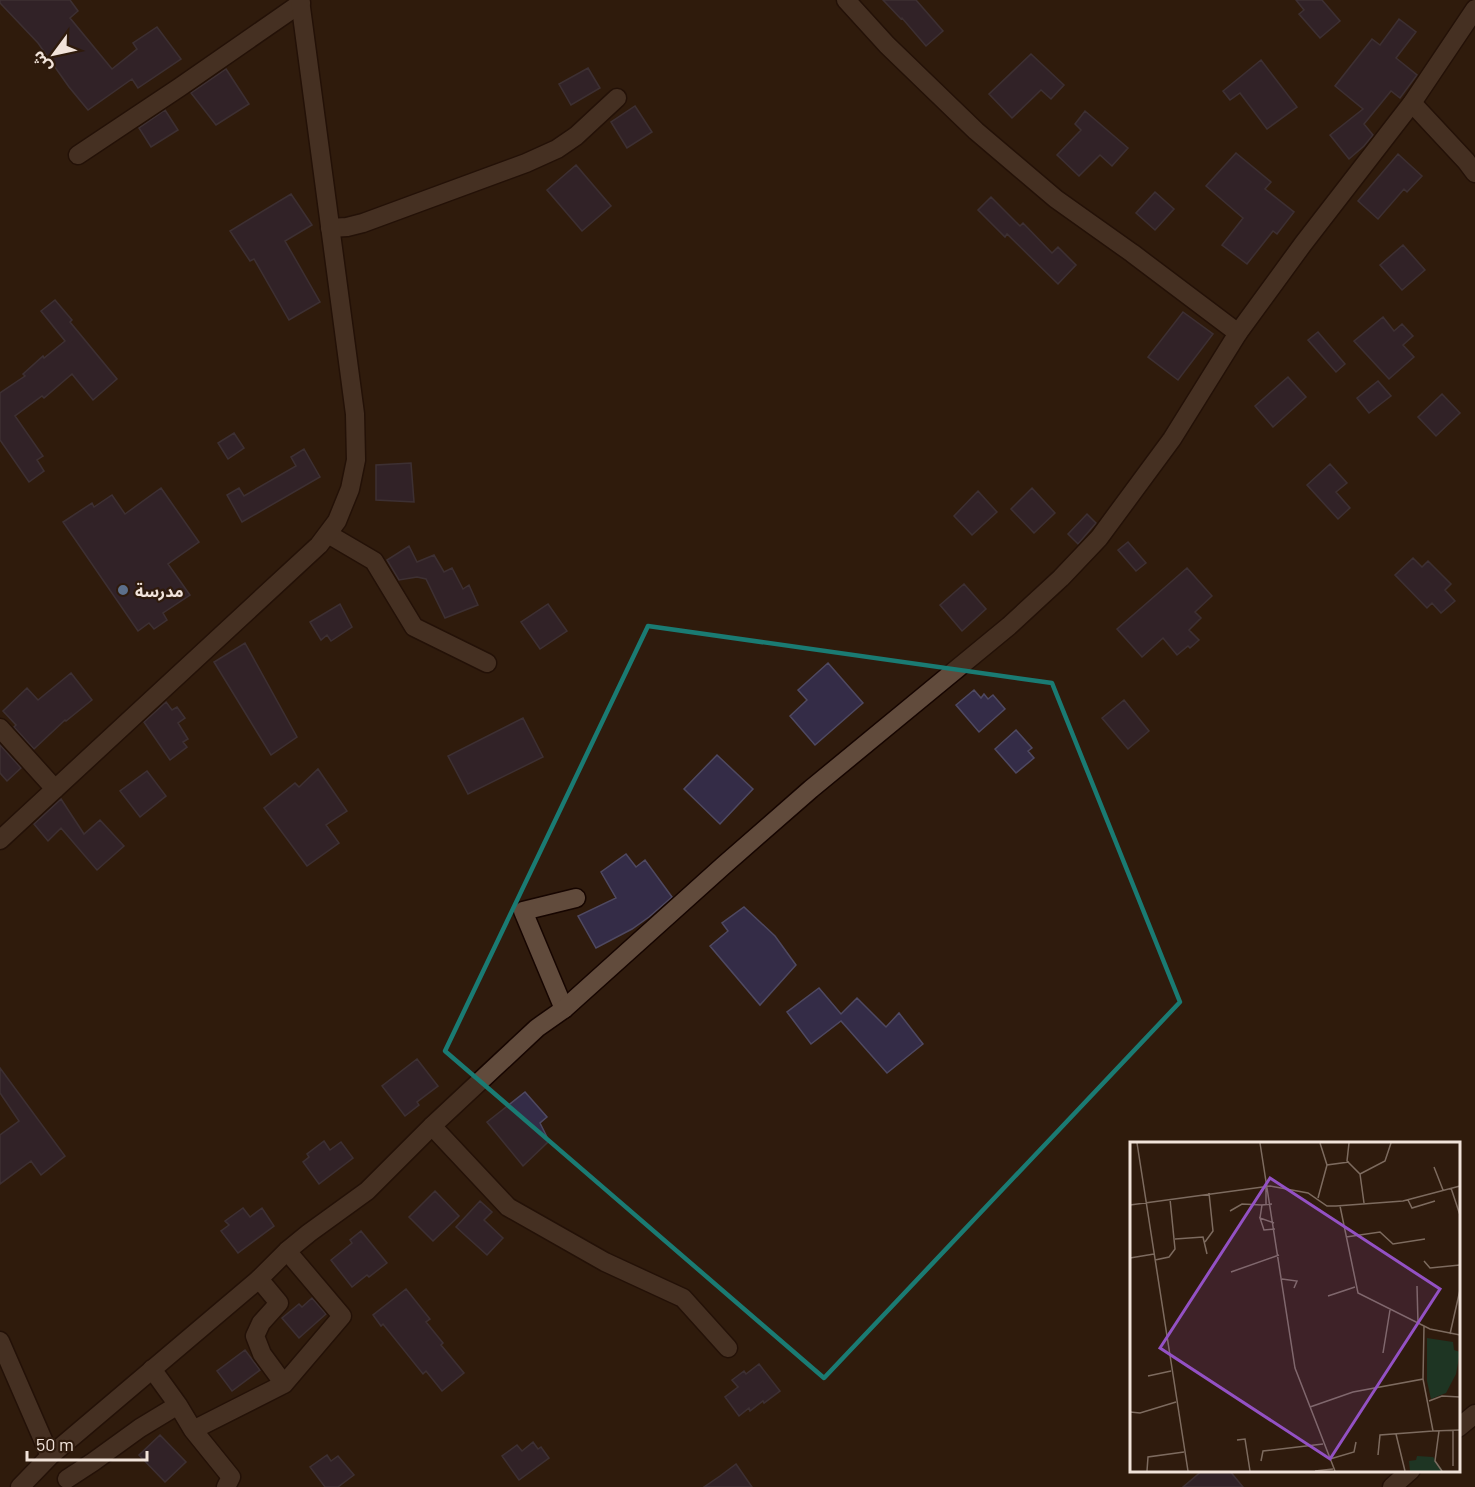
<svg xmlns="http://www.w3.org/2000/svg" width="1475" height="1487" font-family="Barlow,'Noto Sans Arabic',sans-serif">
<style>
.building{fill:#342c47;stroke:#4f4961;stroke-width:1.5}
.lines{fill:none;stroke-linecap:round;stroke-linejoin:round}
.street-casing{stroke:#160500;stroke-width:21}
.secondary-casing{stroke:#160500;stroke-width:21}
.street{stroke:#614b3c;stroke-width:18}
.secondary{stroke:#614b3c;stroke-width:18}
.marked{fill:none;stroke:#1a7b73;stroke-width:4.5;stroke-linejoin:round}
.service-dot{fill:#5c6f8a;stroke:#2f1b0d;stroke-width:2}
.labels{text-anchor:middle;dominant-baseline:central;stroke-width:4.5;stroke-linejoin:round;paint-order:stroke}
.poi-label{font-size:16px;font-weight:bold;fill:#f1e3da;stroke:#2f1b0d;text-anchor:start}
.inset-road{fill:none;stroke:#7d6b5f;stroke-width:1.5}
.view{fill:#9351c4;fill-opacity:0.15;stroke:#9351c4;stroke-width:3}
.inset-edge{fill:none;stroke:#f1e3da;stroke-width:3}
</style>
<rect width="100%" height="100%" fill="#2f1b0d"/>
<!-- building -->
<path class="building" d="M 0,0 L 70,0 L 78,11 L 70,18 L 112,69 L 137,49 L 133,43 L 157,27 L 181,59 L 138,88 L 132,79 L 88,110 L 69,87 L 38,43 L 0,3 Z
M 883,0 L 916,0 L 943,31 L 926,46 L 902,18 L 901,19 Z
M 1296,0 L 1322,0 L 1340,21 L 1320,38 L 1299,14 L 1304,10 Z
M 1399,19 L 1416,32 L 1396,58 L 1417,75 L 1400,98 L 1391,91 L 1364,124 L 1373,135 L 1364,146 L 1349,159 L 1330,135 L 1363,109 L 1335,86 L 1372,39 L 1380,45 Z
M 1031,54 L 1064,85 L 1051,99 L 1041,90 L 1012,118 L 989,94 Z
M 1261,60 L 1297,107 L 1267,129 L 1240,93 L 1230,100 L 1223,91 Z
M 588,68 L 600,88 L 571,105 L 559,84 Z
M 226,69 L 249,104 L 216,125 L 191,93 Z
M 635,106 L 652,132 L 627,148 L 611,122 Z
M 165,110 L 178,130 L 151,147 L 139,128 Z
M 1085,111 L 1128,148 L 1112,166 L 1100,155 L 1079,176 L 1057,155 L 1081,130 L 1075,124 Z
M 1236,153 L 1271,182 L 1265,189 L 1294,212 L 1277,234 L 1273,231 L 1247,264 L 1222,245 L 1243,218 L 1206,186 Z
M 1398,154 L 1422,176 L 1407,192 L 1404,189 L 1378,219 L 1358,201 Z
M 576,165 L 611,206 L 582,231 L 547,190 Z
M 1155,192 L 1174,209 L 1155,230 L 1136,213 Z
M 291,194 L 312,225 L 285,241 L 320,302 L 289,320 L 254,259 L 250,261 L 230,231 Z
M 991,197 L 1020,226 L 1023,223 L 1052,253 L 1058,247 L 1076,265 L 1058,284 L 1007,234 L 1005,237 L 978,210 Z
M 1403,245 L 1425,270 L 1402,290 L 1380,265 Z
M 55,300 L 72,320 L 70,322 L 117,379 L 93,400 L 72,374 L 44,398 L 42,396 L 15,416 L 43,456 L 37,460 L 44,471 L 29,482 L 0,440 L 0,393 L 25,376 L 23,374 L 43,356 L 44,358 L 65,341 L 41,311 Z
M 1183,312 L 1213,334 L 1178,380 L 1148,357 Z
M 1383,317 L 1394,331 L 1402,324 L 1413,336 L 1403,345 L 1414,357 L 1389,379 L 1354,341 Z
M 1318,332 L 1345,364 L 1336,372 L 1308,340 Z
M 1288,377 L 1306,397 L 1273,427 L 1255,406 Z
M 1378,381 L 1391,396 L 1369,413 L 1357,398 Z
M 1442,394 L 1460,413 L 1436,436 L 1418,417 Z
M 234,433 L 244,448 L 228,459 L 218,443 Z
M 304,449 L 320,477 L 242,522 L 227,495 L 239,488 L 244,496 L 296,466 L 291,457 Z
M 411,463 L 414,502 L 376,500 L 376,465 Z
M 1330,464 L 1347,483 L 1336,492 L 1350,508 L 1338,519 L 1307,485 Z
M 161,488 L 199,542 L 168,564 L 190,595 L 163,613 L 167,620 L 154,629 L 149,623 L 138,631 L 63,522 L 92,503 L 94,507 L 112,495 L 125,514 Z
M 1032,488 L 1055,513 L 1034,533 L 1011,509 Z
M 978,491 L 997,512 L 972,535 L 954,516 Z
M 1087,514 L 1096,523 L 1078,544 L 1068,534 Z
M 1128,542 L 1146,563 L 1136,571 L 1118,550 Z
M 409,546 L 417,562 L 434,555 L 444,572 L 452,568 L 463,589 L 469,585 L 478,605 L 445,618 L 426,579 L 417,577 L 399,580 L 387,560 Z
M 1413,558 L 1422,567 L 1428,561 L 1451,584 L 1445,590 L 1455,601 L 1441,613 L 1432,603 L 1427,608 L 1395,575 Z
M 1187,568 L 1212,596 L 1195,612 L 1201,618 L 1189,630 L 1199,640 L 1190,648 L 1188,646 L 1177,655 L 1163,638 L 1142,657 L 1117,629 Z
M 964,584 L 986,609 L 962,631 L 940,605 Z
M 340,604 L 352,627 L 331,641 L 327,635 L 321,640 L 310,622 Z
M 548,604 L 567,631 L 540,649 L 521,622 Z
M 245,643 L 297,737 L 271,755 L 214,662 Z
M 828,663 L 863,703 L 815,745 L 790,716 L 807,700 L 798,690 Z
M 71,673 L 92,700 L 66,721 L 65,720 L 34,749 L 14,727 L 16,725 L 3,711 L 27,688 L 38,700 Z
M 974,690 L 981,698 L 984,694 L 988,699 L 993,695 L 1005,709 L 979,732 L 956,705 Z
M 1124,700 L 1149,731 L 1128,749 L 1102,718 Z
M 166,702 L 172,710 L 177,707 L 185,718 L 178,723 L 188,739 L 183,742 L 187,747 L 170,760 L 144,722 Z
M 523,718 L 543,757 L 468,794 L 448,756 Z
M 1016,730 L 1032,748 L 1028,751 L 1034,758 L 1016,773 L 995,749 Z
M 0,745 L 21,768 L 7,781 L 0,773 Z
M 717,755 L 753,789 L 720,824 L 684,789 Z
M 318,769 L 347,811 L 326,825 L 339,843 L 307,866 L 264,808 L 295,783 L 299,787 Z
M 147,771 L 166,796 L 140,817 L 120,791 Z
M 61,799 L 84,834 L 100,820 L 124,846 L 97,870 L 61,828 L 48,841 L 34,824 Z
M 626,854 L 636,867 L 645,860 L 672,897 L 649,917 L 632,929 L 596,948 L 578,916 L 616,898 L 601,872 Z
M 744,907 L 775,936 L 796,965 L 760,1005 L 710,946 L 728,931 L 722,923 Z
M 819,988 L 841,1014 L 857,998 L 886,1027 L 899,1013 L 923,1044 L 887,1073 L 841,1021 L 811,1044 L 787,1012 Z
M 417,1059 L 438,1086 L 417,1102 L 419,1105 L 405,1116 L 382,1086 Z
M 0,1068 L 65,1156 L 41,1175 L 31,1161 L 0,1184 L 0,1135 L 19,1121 L 0,1093 Z
M 525,1092 L 547,1117 L 540,1123 L 549,1141 L 523,1166 L 487,1122 Z
M 324,1141 L 330,1150 L 341,1142 L 353,1158 L 319,1184 L 303,1162 L 309,1157 L 307,1154 Z
M 435,1191 L 459,1216 L 433,1241 L 409,1217 Z
M 480,1201 L 492,1212 L 484,1220 L 503,1238 L 487,1255 L 456,1227 Z
M 243,1208 L 250,1217 L 262,1208 L 274,1226 L 238,1253 L 221,1231 L 229,1225 L 225,1221 Z
M 361,1231 L 387,1263 L 369,1277 L 367,1275 L 352,1287 L 331,1260 L 352,1243 L 350,1240 Z
M 406,1289 L 430,1319 L 426,1322 L 443,1343 L 441,1345 L 464,1373 L 442,1391 L 426,1371 L 423,1374 L 383,1324 L 381,1326 L 373,1315 Z
M 312,1298 L 326,1314 L 299,1338 L 282,1318 L 299,1304 L 302,1307 Z
M 245,1350 L 260,1370 L 232,1391 L 217,1371 Z
M 759,1364 L 780,1391 L 764,1403 L 763,1401 L 750,1411 L 749,1408 L 739,1416 L 725,1397 L 738,1387 L 732,1380 L 744,1371 L 746,1374 Z
M 160,1435 L 186,1462 L 165,1482 L 139,1455 Z
M 533,1442 L 538,1449 L 541,1447 L 549,1458 L 519,1480 L 502,1456 L 517,1445 L 522,1451 Z
M 327,1455 L 331,1461 L 338,1456 L 354,1475 L 338,1487 L 325,1487 L 310,1467 Z
M 736,1464 L 752,1487 L 704,1487 L 720,1476 Z
M 1203,1470 L 1229,1470 L 1243,1487 L 1183,1487 Z"/>
<g class="lines">
<defs>
<path id="street" d="M 846,0 L 887,45 L 976,131 L 1056,199 L 1132,253 L 1238,333
M 1412,103 L 1466,161 L 1475,173
M 78,155 L 180,87 L 301,3
M 330,228 L 347,227 L 363,223 L 526,163 L 557,149 L 576,136 L 617,98
M 328,534 L 374,561 L 414,627 L 487,663
M 0,728 L 55,789
M 564,1009 L 523,911 L 576,898
M 432,1126 L 508,1207 L 605,1262 L 683,1298 L 728,1348
M 259,1279 L 279,1303 L 261,1323 L 255,1336 L 262,1354 L 284,1384 L 342,1316 L 287,1251
M 152,1369 L 178,1405 L 193,1430 L 284,1384
M 1458,1428 L 1475,1414
M 193,1430 L 231,1477 L 226,1487
M 67,1479 L 93,1462 L 140,1428 L 178,1405
M 1392,1487 L 1411,1470"/>
<path id="secondary" d="M 0,840 L 319,545 L 337,521 L 350,489 L 356,460 L 355,414 L 300,0
M 0,1341 L 50,1456
M 20,1487 L 50,1456 L 259,1279 L 287,1251 L 309,1233 L 367,1191 L 432,1126 L 537,1028 L 564,1009 L 723,866 L 811,789 L 1009,626 L 1061,578 L 1099,538 L 1172,439 L 1238,333 L 1303,244 L 1412,103 L 1475,9"/>
</defs>
<!-- street casing -->
<use href="#street" class="street-casing"/>
<!-- secondary casing -->
<use href="#secondary" class="secondary-casing"/>
<!-- street -->
<use href="#street" class="street"/>
<!-- secondary -->
<use href="#secondary" class="secondary"/>
</g>
<!-- marked area -->
<path d="M0 0H1475V1487H0ZM 648,626 L 1052,683 L 1180,1002 L 824,1378 L 445,1051 Z" fill="#2f1b0d" fill-opacity=".55" fill-rule="evenodd"/>
<path class="marked" d="M 648,626 L 1052,683 L 1180,1002 L 824,1378 L 445,1051 Z"/>
<!-- markers -->
<circle class="service-dot" cx="123" cy="590" r="6"/>
<g class="labels">
<!-- poi labels -->
<g class="poi-label">
<text x="135" y="590">مدرسة</text>
</g>
</g>
<!-- overview -->
<g transform="translate(1130 1142)">
<rect width="330" height="330" fill="#2f1b0d"/>
<path d="M 297,196 L 323,200 L 324,208 L 330,210 L 326,232 L 316,251 L 301,257 L 297,239 ZM 287,314 L 303,315 L 313,329 L 280,329 L 279,319 L 286,318 Z" fill="#1e3523"/>
<path class="inset-road" d="M 7,1 L 58,329M 130,1 L 165,226 L 205,329M 190,1 L 197,23M 219,1 L 217,19 L 230,32 L 255,19 L 261,1M 304,25 L 313,48M 230,32 L 234,61M 136,44 L 136,63M 321,46 L 330,73M 188,56 L 197,23 L 219,20M 278,58 L 282,66 L 305,59M 0,63 L 140,44 L 178,51 L 197,64 L 206,64 L 273,59 L 330,44M 210,64 L 228,151 L 300,187 L 330,193M 100,69 L 112,62 L 132,63M 130,76 L 132,63 L 142,62M 144,81 L 130,76 L 134,88 L 145,87M 216,95 L 250,90 L 263,102 L 295,97M 45,97 L 73,95 L 77,112M 75,100 L 83,89 L 79,51M 0,116 L 24,112M 25,118 L 39,115 L 45,107 L 40,57M 294,119 L 300,126 L 330,123M 101,130 L 149,113M 152,137 L 167,139 L 164,146M 287,144 L 288,181M 198,154 L 225,145M 320,192 L 330,148M 253,211 L 260,168M 18,234 L 41,229M 293,237 L 303,289 L 330,288M 299,259 L 312,254 L 330,255M 180,265 L 223,250 L 293,237 L 294,184M 0,270 L 10,271 L 46,260M 309,289 L 305,319 L 312,329M 266,292 L 275,329M 107,298 L 115,297 L 120,329M 248,313 L 250,293 L 303,289M 200,317 L 224,310 L 226,300M 131,319 L 133,309 L 193,302M 323,324 L 323,288M 17,329 L 18,315 L 54,310M 185,329 L 203,327"/>
<path class="view" d="M 140,36 L 310,147 L 200,317 L 30,206 Z"/>
<rect width="330" height="330" class="inset-edge"/>
</g>
<!-- north arrow -->
<g transform="translate(54 54) rotate(237)" stroke="#2f1b0d" stroke-width="4.5" paint-order="stroke">
<path d="M0-4.5L10 22L0 15L-10 22Z" fill="#f1e3da"/>
<text y="-9" font-size="16" font-weight="bold" text-anchor="middle" fill="#f1e3da">ش</text>
</g>
<!-- scale -->
<path d="M27 1451v9h120v-9" fill="none" stroke="#f1e3da" stroke-width="3"/>
<text x="36" y="1451" font-size="18" fill="#f1e3da" stroke="#2f1b0d" stroke-width="4.5" paint-order="stroke">50 m</text>
</svg>
